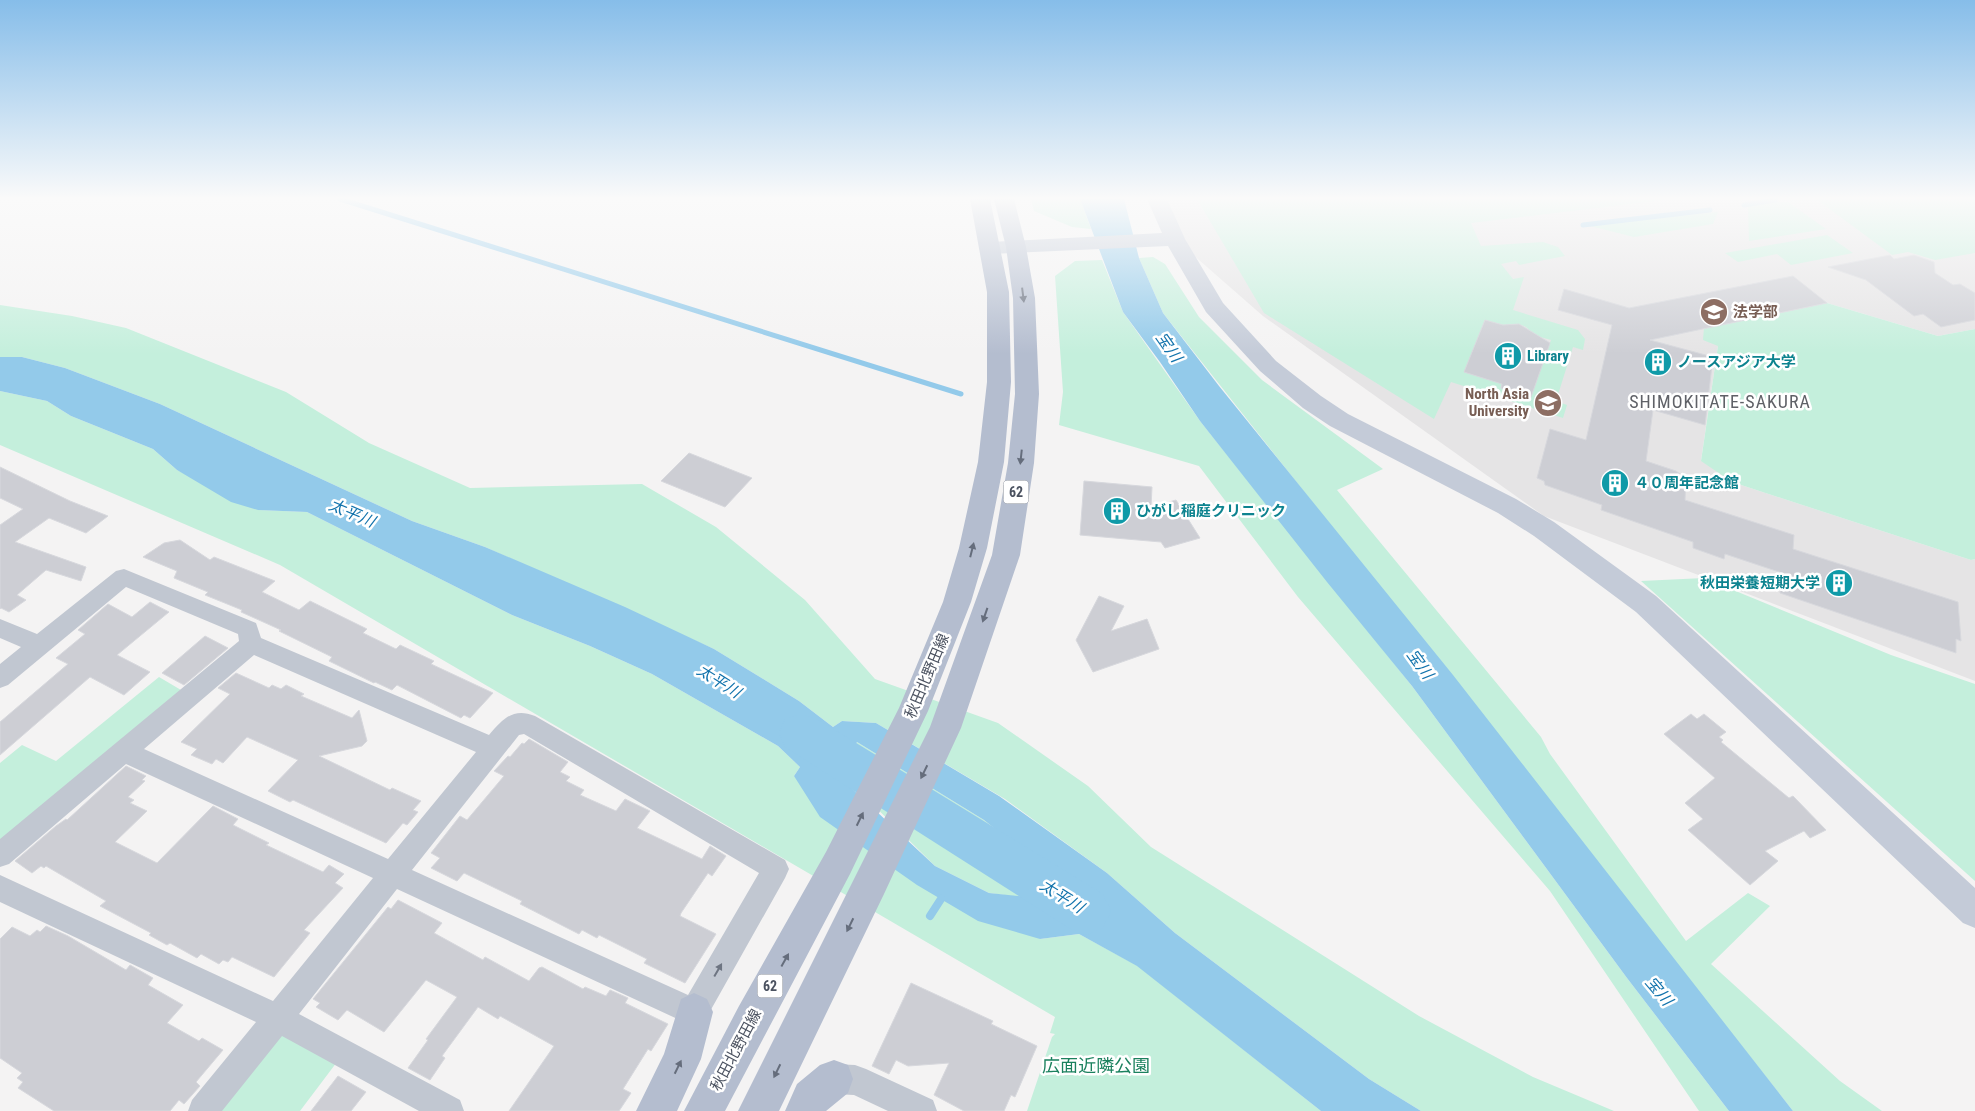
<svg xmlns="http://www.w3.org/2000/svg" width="1975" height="1111" font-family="'Roboto Condensed','Noto Sans JP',sans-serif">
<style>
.education{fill:#e5e4e5}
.green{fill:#c4efdc;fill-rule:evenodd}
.water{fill:#93caea;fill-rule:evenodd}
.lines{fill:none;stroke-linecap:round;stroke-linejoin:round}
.stream-far1{stroke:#93caea;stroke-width:5}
.stream{stroke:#93caea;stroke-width:8}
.river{fill:#93caea;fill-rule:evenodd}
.building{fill:#cdced4;stroke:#d7d8dd}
.street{fill:#c1c7d1;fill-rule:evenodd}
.secondary{fill:#c4cbd8;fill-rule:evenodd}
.primary{fill:#b4bdcf;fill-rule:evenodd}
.oneway{fill:#656d7c}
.oneway2{fill:#6e7582}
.labels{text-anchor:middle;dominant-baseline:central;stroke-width:5;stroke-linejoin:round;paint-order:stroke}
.shield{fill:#fff;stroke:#818690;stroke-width:1}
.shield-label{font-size:14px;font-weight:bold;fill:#4b5260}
.education-label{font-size:15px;font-weight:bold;fill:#785e54;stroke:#fff;text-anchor:start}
.culture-label{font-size:15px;font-weight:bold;fill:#0d838f;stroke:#fff;text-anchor:start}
.street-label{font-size:15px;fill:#4b5260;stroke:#fff}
.water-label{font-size:16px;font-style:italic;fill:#1273ac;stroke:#fff}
.quarter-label{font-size:18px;letter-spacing:1px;fill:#5f6167;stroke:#fff}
.near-park-label{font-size:18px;fill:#1b815e;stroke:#fff}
</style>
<rect width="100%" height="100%" fill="#f4f3f3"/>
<!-- education -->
<path class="education" d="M 1157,199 L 1975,199 L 1975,329 L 1938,336 L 1827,303 L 1718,346 L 1701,460 L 1732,482 L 1971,560 L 1975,559 L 1975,681 L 1544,516 L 1263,316 L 1175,239 Z"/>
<!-- green -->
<path class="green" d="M 1031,199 L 1080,199 L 1091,229 L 1072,227 L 1034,211 Z
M 1197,199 L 1671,199 L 1471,223 L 1481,246 L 1543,242 L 1558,247 L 1565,256 L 1519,265 L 1516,261 L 1501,264 L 1513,279 L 1524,277 L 1513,310 L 1578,330 L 1585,339 L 1583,350 L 1573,347 L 1556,401 L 1567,405 L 1563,418 L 1451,382 L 1434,419 L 1264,313 ZM 1485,320 C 1490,322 1496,324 1501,325 C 1515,327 1523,319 1533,335 L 1551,340 L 1532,394 L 1519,393 L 1501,388 L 1502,384 L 1464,372 Z
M 1816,199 L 1975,199 L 1975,253 L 1935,260 L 1908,252 L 1892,255 Z
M 1776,202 L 1788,202 L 1826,229 L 1749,241 L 1748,206 Z
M 1718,212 L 1713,224 L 1634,237 L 1586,225 Z
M 1827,235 L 1853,253 L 1791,265 L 1777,254 L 1738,262 L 1725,253 Z
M 1153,257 L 1165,264 L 1199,317 L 1262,380 L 1383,469 L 1337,490 L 1541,737 L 1550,754 L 1686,941 L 1748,893 L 1770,906 L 1711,964 L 1840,1081 L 1882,1111 L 1793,1111 L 1163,313 L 1139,258 Z
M 1102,260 L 1123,312 L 1200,421 L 1412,686 L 1627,978 L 1729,1111 L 1699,1111 L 1550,891 L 1298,597 L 1199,466 L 1059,425 L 1063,392 L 1055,276 L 1075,261 Z
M 1827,303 L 1938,336 L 1975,329 L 1975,559 L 1971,560 L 1732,482 L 1701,461 L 1718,346 L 1703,340 L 1704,327 Z
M 0,305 L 72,316 L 126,328 L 286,392 L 369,443 L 470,488 L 642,484 L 716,527 L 805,600 L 875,679 L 998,723 L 1088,786 L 1151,847 L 1419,1016 L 1533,1077 L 1614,1111 L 1421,1111 L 1369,1079 L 1175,933 L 1107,873 L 1005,799 L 876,723 L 842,721 L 833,727 L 799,701 L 714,649 L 485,547 L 412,521 L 160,404 L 65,368 L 22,357 L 0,357 Z
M 0,391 L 47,401 L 71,416 L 153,449 L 177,470 L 259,510 L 307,512 L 512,615 L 590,646 L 652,674 L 778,746 L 800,767 L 794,776 L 1040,939 L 1079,934 L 1138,966 L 1321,1111 L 1027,1111 L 1052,1037 L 1055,1034 L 1050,1033 L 1055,1017 L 280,565 L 0,445 Z
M 1704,578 L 1891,655 L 1975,684 L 1975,881 L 1641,581 Z
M 159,677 L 181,690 L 0,841 L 0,763 L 22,745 L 56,761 Z
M 857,742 L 984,820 L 1044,868 L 1036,899 L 989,893 L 935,866 L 841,773 Z
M 278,1018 L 343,1054 L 300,1111 L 203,1111 Z"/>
<!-- water -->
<path class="water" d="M 1080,199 L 1124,199 L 1139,258 L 1163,313 L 1219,386 L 1453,675 L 1793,1111 L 1729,1111 L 1627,978 L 1412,686 L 1327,582 L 1200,421 L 1160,362 L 1123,312 Z
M 0,357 L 22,357 L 65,368 L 160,404 L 412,521 L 485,547 L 625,607 L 714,649 L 799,701 L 833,727 L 842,721 L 876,723 L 999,796 L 1107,873 L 1175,933 L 1369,1079 L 1421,1111 L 1321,1111 L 1137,966 L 1079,934 L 1040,939 L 978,921 L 917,885 L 820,817 L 794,776 L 800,767 L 778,746 L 652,674 L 590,646 L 512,615 L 307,512 L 258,510 L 231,502 L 177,470 L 153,449 L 71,416 L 47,401 L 0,391 ZM 857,742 L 984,820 L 1044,868 L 1036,898 L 989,893 L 935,866 L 846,783 L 841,773 Z"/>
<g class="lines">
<!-- stream-far1 -->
<path class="stream-far1" d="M 340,199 L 961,394
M 1744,205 L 1775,200
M 1583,225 L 1710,210"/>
<!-- stream -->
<path class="stream" d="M 930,916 L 941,899"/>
<!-- river -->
<path class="river" d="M 801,714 L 817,719 L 1103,894 L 1111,911 L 1103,928 L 1086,935 L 1069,928 L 785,747 L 779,733 L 785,719 Z"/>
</g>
<!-- building -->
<path class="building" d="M 1890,255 L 1894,259 L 1914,255 L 1934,262 L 1935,273 L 1953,285 L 1960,284 L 1975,293 L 1975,320 L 1941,327 L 1923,314 L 1914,316 L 1866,280 L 1828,267 Z
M 1793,276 L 1827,303 L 1650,340 L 1713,357 L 1705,425 L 1653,410 L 1646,461 L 1676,471 L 1686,478 L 1685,500 L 1794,535 L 1793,549 L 1958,602 L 1961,641 L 1956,639 L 1956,653 L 1780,593 L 1782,573 L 1725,554 L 1724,559 L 1693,548 L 1693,542 L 1601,510 L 1602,505 L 1545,485 L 1544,481 L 1537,478 L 1550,429 L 1586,440 L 1612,325 L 1558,310 L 1564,289 L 1629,308 Z
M 1485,320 L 1503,325 L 1519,324 L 1550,343 L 1531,397 L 1501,388 L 1502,384 L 1464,372 Z
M 689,453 L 752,478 L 725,507 L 661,481 Z
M 0,467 L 70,501 L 108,516 L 86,533 L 49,518 L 15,542 L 86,567 L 81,581 L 46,570 L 17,595 L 26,600 L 9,612 L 1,608 L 0,609 L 0,525 L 23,509 L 0,498 Z
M 1084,481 L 1152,487 L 1151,507 L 1176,500 L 1200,538 L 1165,548 L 1161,542 L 1080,535 Z
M 180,540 L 210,560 L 214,557 L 275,581 L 262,592 L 299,610 L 310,601 L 367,629 L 363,633 L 396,649 L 400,645 L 434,661 L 431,664 L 493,693 L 470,718 L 464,715 L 461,718 L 397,685 L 392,690 L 375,682 L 374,683 L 329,661 L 332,657 L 279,631 L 281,630 L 241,612 L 242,610 L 205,595 L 208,592 L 174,578 L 177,571 L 143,557 L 164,543 Z
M 1099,596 L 1124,606 L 1111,631 L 1147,619 L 1159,649 L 1093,672 L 1076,640 Z
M 150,602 L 169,612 L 117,655 L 150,672 L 124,695 L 90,677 L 0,755 L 0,722 L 68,664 L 56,658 L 85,634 L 78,630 L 108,604 L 132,617 Z
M 205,636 L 228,648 L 184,685 L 162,673 Z
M 236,673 L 269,688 L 272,685 L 281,689 L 286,685 L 304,694 L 301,696 L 352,718 L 359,710 L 367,741 L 362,746 L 319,756 L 390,790 L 392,788 L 421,801 L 413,810 L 418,812 L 407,825 L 403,823 L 386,843 L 293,800 L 290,802 L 268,791 L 298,760 L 247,737 L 223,763 L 216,759 L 212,764 L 191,755 L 197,749 L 181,742 L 230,694 L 218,688 Z
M 1691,714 L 1697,719 L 1704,714 L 1726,732 L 1719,737 L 1723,740 L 1721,742 L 1789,798 L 1793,796 L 1826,830 L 1810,838 L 1804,831 L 1765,851 L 1778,861 L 1750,885 L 1688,830 L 1703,819 L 1685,803 L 1715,778 L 1664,734 Z
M 529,739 L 568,762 L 560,772 L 570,777 L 566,781 L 584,790 L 580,795 L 616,811 L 625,799 L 650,811 L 637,828 L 702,859 L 710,846 L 726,856 L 712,876 L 708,873 L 681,913 L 680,916 L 716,934 L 685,983 L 644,963 L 647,959 L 599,935 L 597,938 L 582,930 L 579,934 L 520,904 L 522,901 L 464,873 L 457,881 L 431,868 L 440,858 L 431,853 L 460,816 L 467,820 L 504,776 L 494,771 L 508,756 L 510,757 L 522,743 L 524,744 Z
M 126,766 L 146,776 L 142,780 L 145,781 L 128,797 L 134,800 L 130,803 L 147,811 L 115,842 L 157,863 L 213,806 L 238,819 L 233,825 L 269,843 L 266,845 L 323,872 L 329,865 L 344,874 L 335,883 L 343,888 L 304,930 L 310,933 L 274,977 L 232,957 L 228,962 L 223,960 L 219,964 L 201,954 L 197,958 L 170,943 L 167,945 L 149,935 L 151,933 L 100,906 L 106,901 L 46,866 L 44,868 L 41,866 L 32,873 L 15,861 L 56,826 L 66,819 L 67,820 Z
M 398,900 L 442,923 L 434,933 L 483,960 L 485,957 L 529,981 L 539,968 L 542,967 L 583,989 L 585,987 L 606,996 L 610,990 L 628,998 L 625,1003 L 668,1024 L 651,1051 L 648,1049 L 623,1089 L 631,1093 L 619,1111 L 509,1111 L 554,1046 L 500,1016 L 498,1019 L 478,1007 L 442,1056 L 445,1058 L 430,1080 L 408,1068 L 428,1040 L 426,1039 L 457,997 L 426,980 L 384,1032 L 347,1010 L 338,1020 L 316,1007 L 320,1003 L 313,999 L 388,907 L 391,909 Z
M 46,926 L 68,936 L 126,970 L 130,965 L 153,978 L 148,985 L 183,1005 L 167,1023 L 199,1041 L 202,1038 L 223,1050 L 196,1082 L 200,1086 L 184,1104 L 179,1100 L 170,1111 L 54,1111 L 18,1088 L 23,1082 L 17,1078 L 22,1073 L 0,1058 L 0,939 L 12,927 L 30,936 L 37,930 L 40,932 Z
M 911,983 L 993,1021 L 991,1024 L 1037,1046 L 1015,1097 L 1011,1095 L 1004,1111 L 964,1111 L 934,1095 L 949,1063 L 908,1066 L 896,1060 L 889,1074 L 872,1066 Z
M 338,1076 L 366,1092 L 351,1111 L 311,1111 Z"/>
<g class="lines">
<!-- street -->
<path class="street" d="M 124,569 L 256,623 L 261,638 L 489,735 C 503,719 513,707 535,716 L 785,860 L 789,869 L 785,878 L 704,1022 L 694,1026 L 684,1022 L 397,889 L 299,1014 L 460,1100 L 464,1111 L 419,1111 L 282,1036 L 222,1111 L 188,1111 L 192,1100 L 256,1022 L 0,902 L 0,875 L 273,1001 L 373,878 L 126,764 L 9,864 L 0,867 L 0,839 L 239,641 L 238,634 L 126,587 L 8,685 L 0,688 L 0,664 L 21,647 L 0,638 L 0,619 L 37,634 L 116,571 ZM 254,655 L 476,752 L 388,859 L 144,749 ZM 524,734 L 759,873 L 688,995 L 412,870 L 519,735 Z
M 834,1064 L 855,1065 L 866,1069 L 933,1100 L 937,1111 L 888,1111 L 854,1095 L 834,1094 L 823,1090 L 819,1079 L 823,1068 Z"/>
<!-- secondary -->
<path class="secondary" d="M 1147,199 L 1167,199 L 1185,239 L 1223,303 L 1276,361 L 1321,396 L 1348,414 L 1516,499 L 1554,522 L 1656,596 L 1975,888 L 1975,928 L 1963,923 L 1636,612 L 1534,536 L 1498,513 L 1330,426 L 1303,408 L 1260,371 L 1206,312 L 1168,246 L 991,254 L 984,252 L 981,248 L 984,244 L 991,242 L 1162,233 Z"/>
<!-- primary -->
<path class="primary" d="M 970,199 L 990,199 L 1009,292 L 1011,382 L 1004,462 L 987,548 L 971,602 L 928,711 L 850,874 L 725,1111 L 684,1111 L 739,1006 L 826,852 L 899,708 L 943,602 L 959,548 L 978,462 L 987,382 L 987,292 Z
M 994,199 L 1014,199 L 1026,247 L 1035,298 L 1039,394 L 1034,463 L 1020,555 L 961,728 L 884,894 L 779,1111 L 738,1111 L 930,727 L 992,555 L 1008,463 L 1015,394 L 1013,298 L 1006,247 Z
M 694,993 L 707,999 L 713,1012 L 701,1059 L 677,1111 L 636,1111 L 664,1054 L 681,999 Z
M 834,1060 L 848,1065 L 853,1079 L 848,1093 L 826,1111 L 785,1111 L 797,1084 L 820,1065 Z"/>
</g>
<!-- one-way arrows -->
<defs><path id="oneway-solid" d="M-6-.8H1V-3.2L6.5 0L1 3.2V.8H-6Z" transform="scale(1.25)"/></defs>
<g class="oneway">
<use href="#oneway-solid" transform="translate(1023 295) rotate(83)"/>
<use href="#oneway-solid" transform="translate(1021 457) rotate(96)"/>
<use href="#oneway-solid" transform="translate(972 550) rotate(-76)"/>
<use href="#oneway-solid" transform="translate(985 615) rotate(109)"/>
<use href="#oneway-solid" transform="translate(924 772) rotate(116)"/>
<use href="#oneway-solid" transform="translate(860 819) rotate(-64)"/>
<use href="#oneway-solid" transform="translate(850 925) rotate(116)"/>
<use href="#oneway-solid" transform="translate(785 960) rotate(-61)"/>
<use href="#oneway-solid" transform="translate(678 1067) rotate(-64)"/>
<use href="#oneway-solid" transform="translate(777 1071) rotate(116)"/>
</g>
<use class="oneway2" href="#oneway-solid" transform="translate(718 970) rotate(-60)"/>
<!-- sky -->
<linearGradient id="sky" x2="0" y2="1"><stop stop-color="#86bde9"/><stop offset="0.56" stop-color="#fafafa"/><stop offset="1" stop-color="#fafafa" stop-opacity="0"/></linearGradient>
<rect width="1975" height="354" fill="url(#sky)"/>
<!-- icons -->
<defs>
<symbol id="university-disc" viewBox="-11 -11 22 22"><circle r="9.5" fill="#8d6e63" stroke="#fff"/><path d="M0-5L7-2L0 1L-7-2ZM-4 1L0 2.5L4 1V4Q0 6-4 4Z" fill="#fff"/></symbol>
<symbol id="building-disc" viewBox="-11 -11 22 22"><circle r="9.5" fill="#0f9aa8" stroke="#fff"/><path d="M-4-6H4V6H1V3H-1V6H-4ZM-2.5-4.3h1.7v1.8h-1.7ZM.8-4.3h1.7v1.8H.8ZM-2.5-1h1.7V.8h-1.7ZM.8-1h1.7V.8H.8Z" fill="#fff"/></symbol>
</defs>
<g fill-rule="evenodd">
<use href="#university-disc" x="1698" y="296" width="32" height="32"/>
<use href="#building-disc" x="1492" y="340" width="32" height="32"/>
<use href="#building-disc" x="1642" y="346" width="32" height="32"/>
<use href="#university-disc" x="1532" y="387" width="32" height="32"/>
<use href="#building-disc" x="1599" y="467" width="32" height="32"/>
<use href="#building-disc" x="1101" y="495" width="32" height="32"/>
<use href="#building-disc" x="1823" y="567" width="32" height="32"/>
</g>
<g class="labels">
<!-- shield labels -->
<g class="shield">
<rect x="1003.5" y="480.5" width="25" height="23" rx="4"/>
<rect x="757.5" y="974.5" width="25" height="23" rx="4"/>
</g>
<g class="shield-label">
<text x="1016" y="492">62</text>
<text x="770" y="986">62</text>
</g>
<!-- education labels -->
<g class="education-label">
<text x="1733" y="312">法学部</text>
<text x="1529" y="394" text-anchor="end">North Asia<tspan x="1529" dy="17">University</tspan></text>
</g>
<!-- culture labels -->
<g class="culture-label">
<text x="1527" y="356">Library</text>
<text x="1677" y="362">ノースアジア大学</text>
<text x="1634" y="483">４０周年記念館</text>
<text x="1136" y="511">ひがし稲庭クリニック</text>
<text x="1820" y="583" text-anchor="end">秋田栄養短期大学</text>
</g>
<!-- street labels -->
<g class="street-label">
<text transform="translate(927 676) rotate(-67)">秋田北野田線</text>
<text transform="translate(736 1050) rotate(-62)">秋田北野田線</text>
</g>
<!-- water labels -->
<g class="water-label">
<text transform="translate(1169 347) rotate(55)">宝川</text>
<text transform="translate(352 513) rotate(23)">太平川</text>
<text transform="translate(1420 664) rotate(54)">宝川</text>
<text transform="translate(719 681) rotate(32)">太平川</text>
<text transform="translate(1062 896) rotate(32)">太平川</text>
<text transform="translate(1659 991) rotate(50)">宝川</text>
</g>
<!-- quarter labels -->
<g class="quarter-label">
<text x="1720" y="401">SHIMOKITATE-SAKURA</text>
</g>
<!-- near-park labels -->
<g class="near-park-label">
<text x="1096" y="1065">広面近隣公園</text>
</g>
</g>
</svg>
